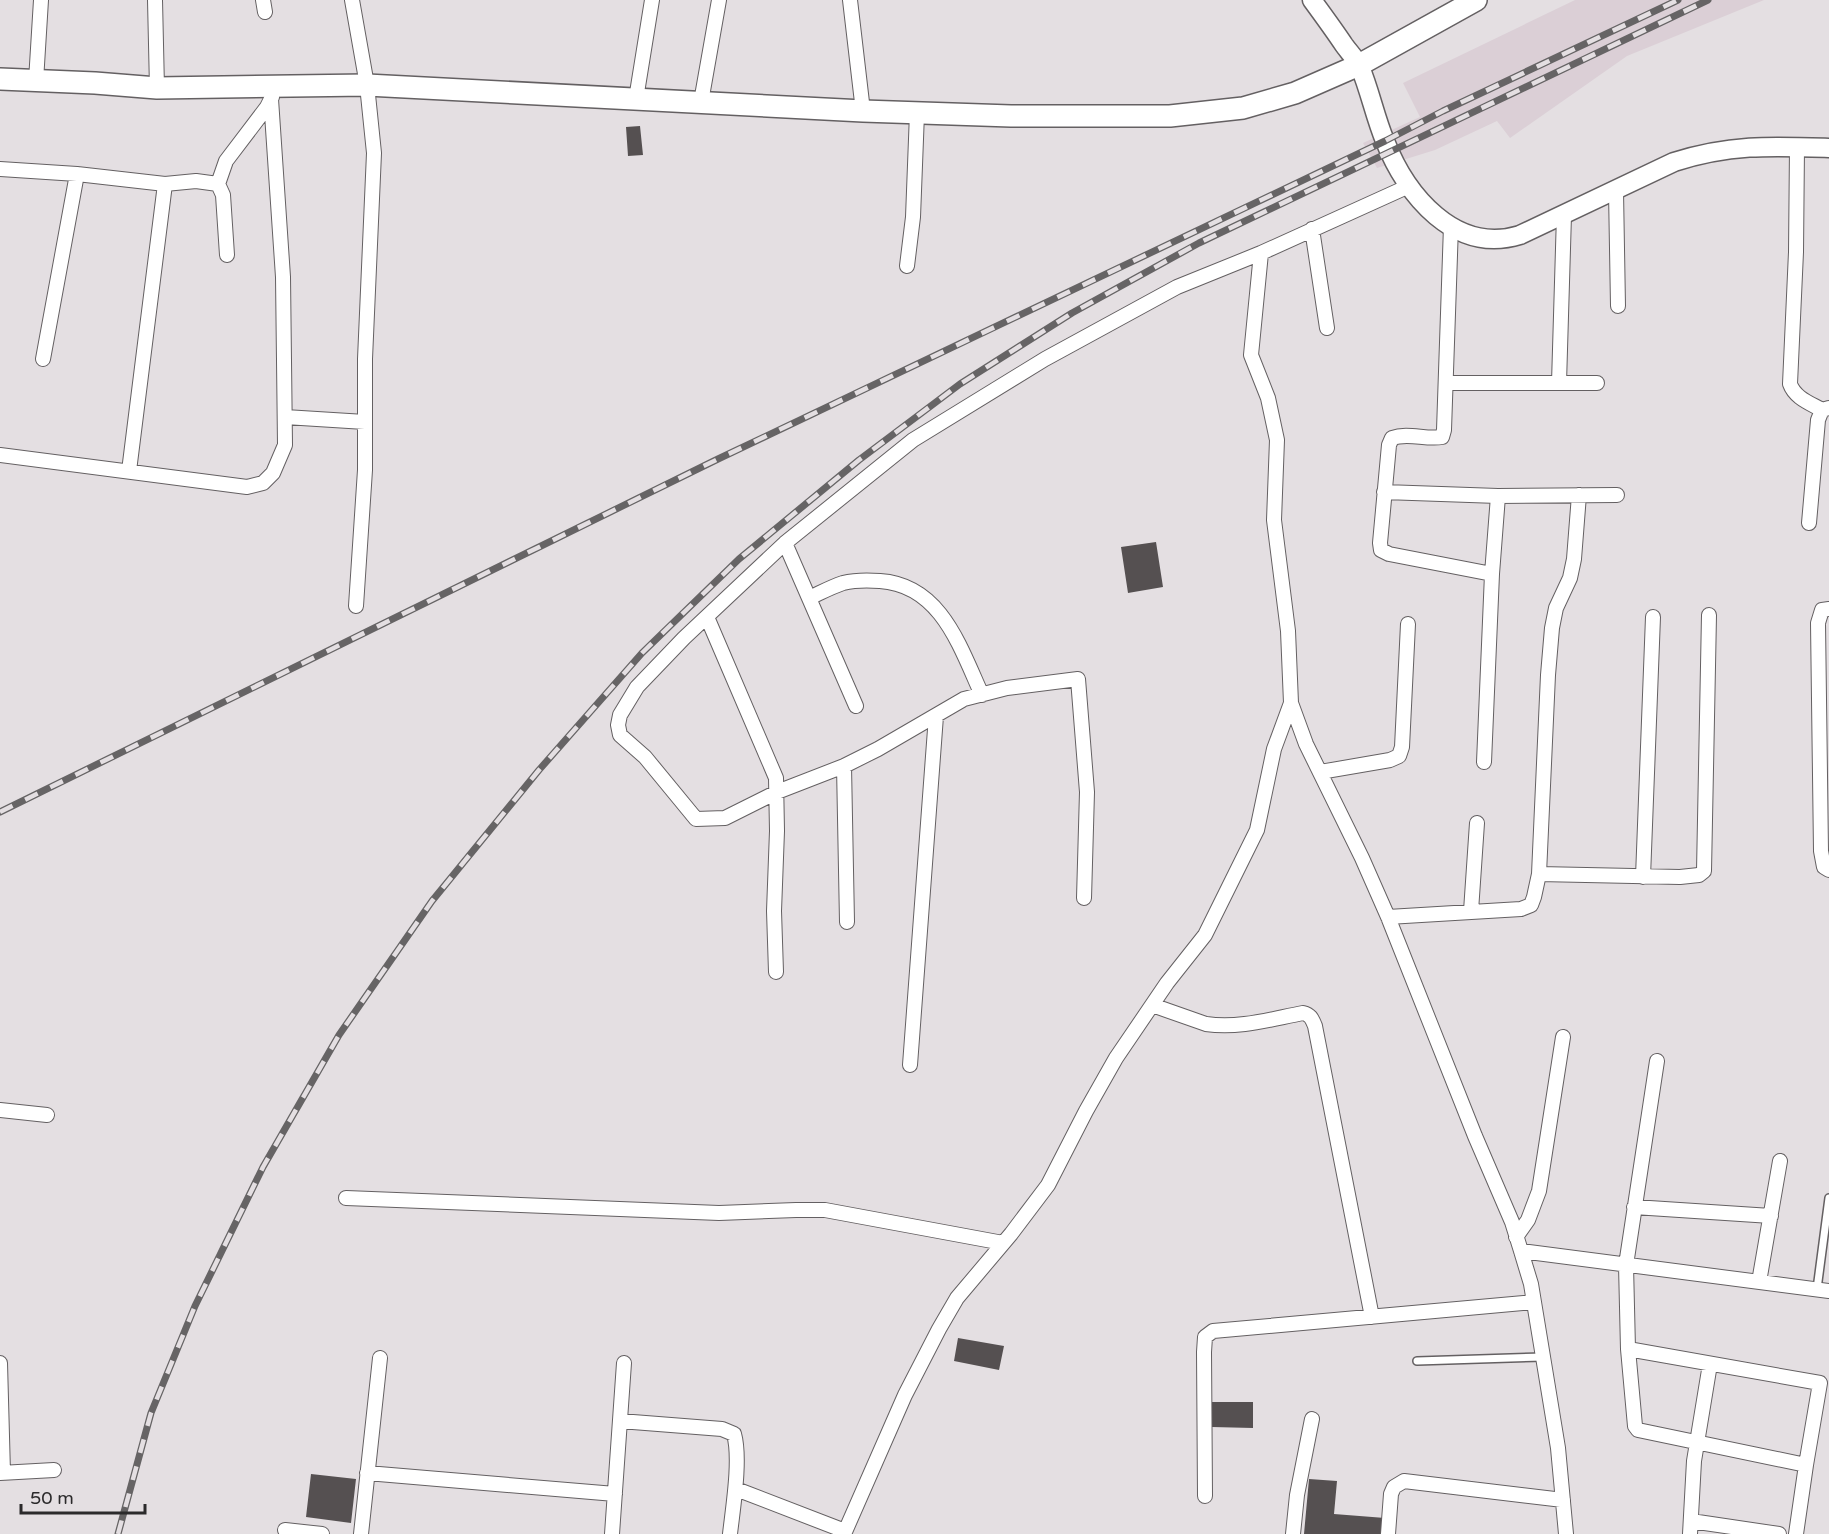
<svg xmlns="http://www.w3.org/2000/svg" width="1829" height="1534" font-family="'Varela Round',sans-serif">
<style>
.built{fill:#dbcfd6}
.building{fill:#555051}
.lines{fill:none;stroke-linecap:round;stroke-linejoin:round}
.lane-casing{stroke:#646062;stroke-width:10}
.street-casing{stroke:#646062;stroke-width:16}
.secondary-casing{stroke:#646062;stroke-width:21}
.primary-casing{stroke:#646062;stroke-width:24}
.lane{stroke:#fff;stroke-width:7}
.street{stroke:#fff;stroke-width:14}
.secondary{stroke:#fff;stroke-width:18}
.primary{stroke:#fff;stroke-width:21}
.rail-casing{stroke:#666465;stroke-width:7}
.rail{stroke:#e4dfe2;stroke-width:4.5;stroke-dasharray:14;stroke-linecap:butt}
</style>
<rect width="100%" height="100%" fill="#e4dfe2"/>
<!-- built -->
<path class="built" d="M 1575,0 L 1764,0 L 1627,56 L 1510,138 L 1497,121 L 1435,150 L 1377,168 L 1363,143 L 1420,117 L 1403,83 Z"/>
<!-- building -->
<path class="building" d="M 640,126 L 643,155 L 628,156 L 626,127 Z
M 1156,542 L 1163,587 L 1128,593 L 1121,547 Z
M 958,1338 L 1004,1346 L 999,1370 L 954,1361 Z
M 1212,1402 L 1253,1402 L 1253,1428 L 1212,1427 Z
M 311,1474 L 356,1479 L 351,1523 L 306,1517 Z
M 1309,1479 L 1337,1481 L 1334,1514 L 1385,1518 L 1383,1534 L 1304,1534 Z"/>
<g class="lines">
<defs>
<path id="lane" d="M 1817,1289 L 1829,1198
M 1417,1361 L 1543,1357"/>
<path id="street" d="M 155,0 L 157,88
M 263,0 L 265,12
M 352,0 L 367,85 L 374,153 L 365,359 L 365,470 L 356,606
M 850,0 L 863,111
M 36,81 L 41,0
M 636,99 L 652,0
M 701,102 L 719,0
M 1797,147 L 1796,252 L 1790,384 C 1795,398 1810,403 1822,410
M 0,169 L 77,174 L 165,184 L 196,181 L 218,184 L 223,195 L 227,255
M 218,184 L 226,161 L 267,107 L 272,97
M 1616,191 L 1618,306
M 1451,226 L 1444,430 L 1442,437 C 1426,440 1408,432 1392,438 L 1389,445 L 1380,543 L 1381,550 L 1389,554 L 1492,574
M 1312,229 L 1327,328
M 1261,253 L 1251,355 L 1268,398 L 1277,440 L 1274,520 L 1288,631 L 1291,703 L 1306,744 L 1362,858 L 1388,917 L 1475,1136 L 1512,1222 L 1521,1251 L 1531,1284 L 1558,1448 L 1566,1534
M 907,266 L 913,217 L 917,113
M 43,359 L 77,174
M 1446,383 L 1597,383
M 1559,383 L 1564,215
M 285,417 L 365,422
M 0,455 L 247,487 L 263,483 L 273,473 L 285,445 L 283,277 L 271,99
M 129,471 L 165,184
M 1384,492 L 1498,496 L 1617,495
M 1809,523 L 1818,420 L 1822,410 L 1829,408
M 785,543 L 856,706
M 809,598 C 820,593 831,587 843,583 C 855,580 868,580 880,581 C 941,585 960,647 982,695
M 1829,609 L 1822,610 L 1818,623 L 1821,851 L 1824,867 L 1829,870
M 707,617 L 776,778 L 777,831 L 774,911 L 776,972
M 1484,762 L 1492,574 L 1498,496
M 844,766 L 847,922
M 1320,772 L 1390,760 L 1399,756 L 1402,747 L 1408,624
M 1539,874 L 1680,877 L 1699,875 L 1704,871 L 1709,615
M 1643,877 L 1653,617
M 1084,898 L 1087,792 L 1078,679 L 1007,688 L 964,699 L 878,749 L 844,766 L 777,792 L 725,818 L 696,819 L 645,757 L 620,735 L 618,725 L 620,715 L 637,687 L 684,638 L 785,543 L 913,440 L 1045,359 L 1177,287 L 1261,253 L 1409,186
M 1471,911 L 1477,823
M 1388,917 L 1521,909 L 1531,905 L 1534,897 L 1539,874 L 1548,675 L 1552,628 L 1556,608 L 1570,578 L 1574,559 L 1579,495
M 1152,1005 L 1206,1024 C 1239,1029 1271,1019 1303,1013 C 1311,1015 1312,1019 1315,1026 L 1372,1317
M 910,1065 L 936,716
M 0,1110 L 47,1115
M 346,1198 L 719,1213 L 796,1210 L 825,1210 L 1003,1243
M 1634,1207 L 1771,1216
M 1516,1237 L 1528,1220 L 1539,1191 L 1563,1037
M 1521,1251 L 1829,1291
M 1759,1282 L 1780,1161
M 1628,1349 L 1635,1426 L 1638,1430 L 1806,1465 L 1820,1383 L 1628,1349 L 1626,1265 L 1657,1061
M 0,1363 L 3,1473
M 620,1421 L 722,1429 L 734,1434 C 741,1459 733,1507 730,1534
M 0,1473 L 54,1470
M 367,1473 L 615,1494
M 736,1489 L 845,1531
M 1205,1496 L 1204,1352 L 1205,1337 L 1213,1331 L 1534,1302
M 1691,1521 L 1779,1534
M 285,1530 L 322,1534
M 361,1534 L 380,1358
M 612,1534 L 624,1363
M 844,1534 L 905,1395 L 939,1329 L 957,1298 L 1011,1234 L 1048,1185 L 1086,1111 L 1116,1058 L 1167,983 L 1205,935 L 1257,830 L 1274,749 L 1291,703
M 1293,1534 L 1297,1495 L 1312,1419
M 1388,1534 L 1391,1494 L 1394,1487 L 1404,1481 L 1563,1500
M 1690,1534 L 1694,1461 L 1710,1364
M 1796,1534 L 1806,1465"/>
<path id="secondary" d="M 1312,0 C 1323,15 1334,30 1344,45 C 1349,52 1356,59 1360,67 C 1370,91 1375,117 1385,141 C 1406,195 1455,255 1520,235 L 1674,162 C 1730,144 1772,146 1829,148"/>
<path id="primary" d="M 0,79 L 95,83 L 157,88 L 367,85 L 863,111 L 1011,116 L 1170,116 L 1243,108 L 1295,93 L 1359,65 L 1476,0"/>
</defs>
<!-- lane casing -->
<use href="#lane" class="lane-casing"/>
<!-- street casing -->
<use href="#street" class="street-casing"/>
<!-- secondary casing -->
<use href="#secondary" class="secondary-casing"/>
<!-- primary casing -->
<use href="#primary" class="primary-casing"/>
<!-- lane -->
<use href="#lane" class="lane"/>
<!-- street -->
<use href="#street" class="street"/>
<!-- secondary -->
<use href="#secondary" class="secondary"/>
<!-- primary -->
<use href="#primary" class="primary"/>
<defs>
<path id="rail" d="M 0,812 L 718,459 L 1385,141 L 1443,111 L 1678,0
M 118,1534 L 151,1413 L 195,1306 L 263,1167 L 339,1035 L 432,901 L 539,770 L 642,653 L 739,559 L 859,460 L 960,384 L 1072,313 L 1199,243 L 1708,0"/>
</defs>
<!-- rail casing -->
<use href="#rail" class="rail-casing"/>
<!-- rail -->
<use href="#rail" class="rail"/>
</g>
<!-- scale -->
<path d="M21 1504v9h124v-9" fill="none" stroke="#2b2a2b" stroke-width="3"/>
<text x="30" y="1504" font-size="18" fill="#2b2a2b" stroke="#e4dfe2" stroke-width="4.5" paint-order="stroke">50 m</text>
</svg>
